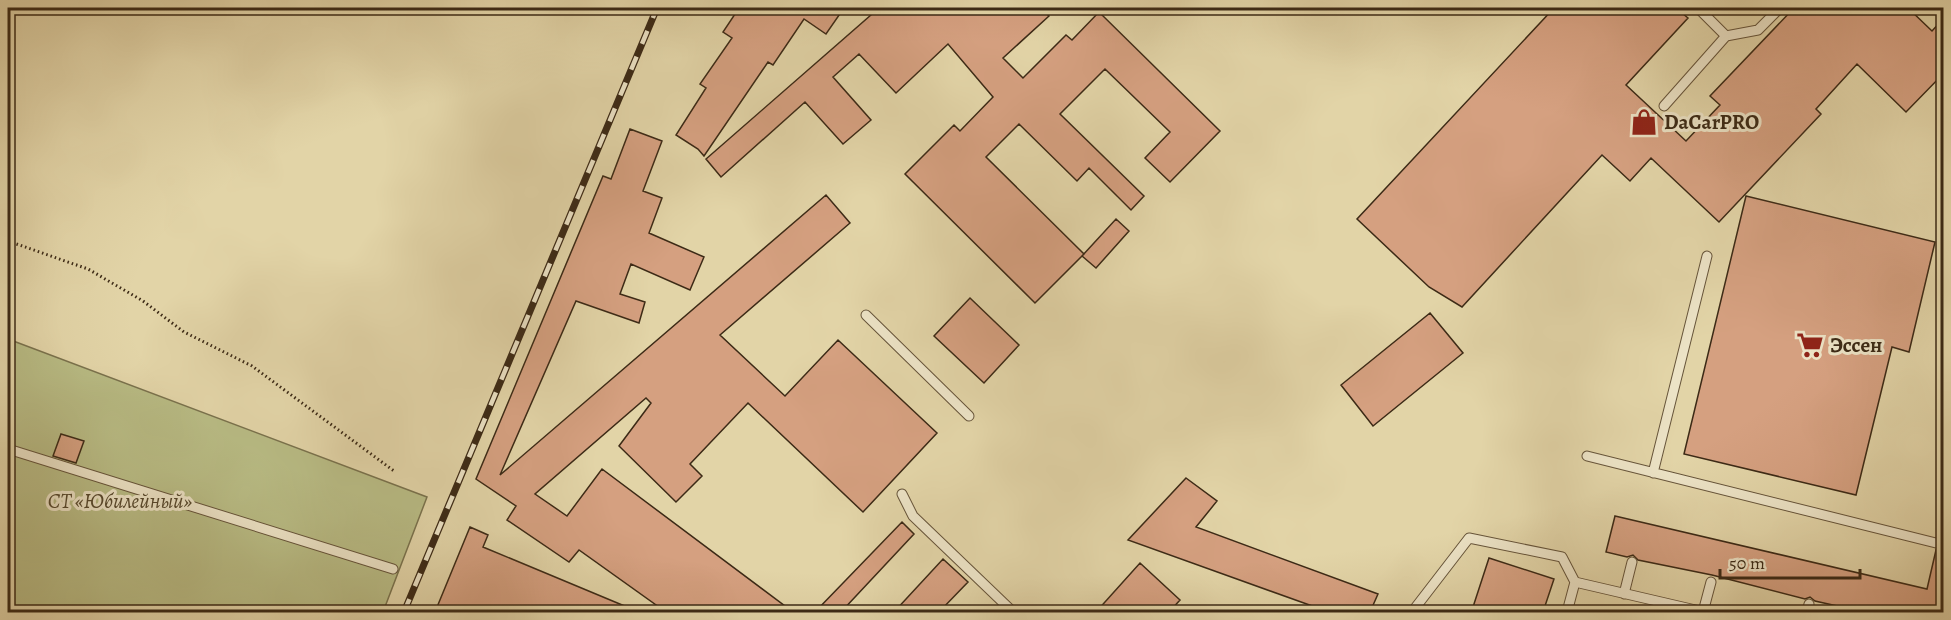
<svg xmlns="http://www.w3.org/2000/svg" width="1951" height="620" font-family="Alegreya,serif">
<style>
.green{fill:#b8bb84;stroke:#7a724d;stroke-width:1.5}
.building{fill:#d5a080;stroke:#3c2a16;stroke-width:1.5}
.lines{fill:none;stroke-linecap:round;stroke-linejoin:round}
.service-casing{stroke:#66543a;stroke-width:11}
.path{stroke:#3c2a16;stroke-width:3;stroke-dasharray:1.5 3;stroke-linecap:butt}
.service{stroke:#ece3c6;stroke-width:9}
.rail-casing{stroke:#3c2a16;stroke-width:7}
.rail{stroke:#ece3c6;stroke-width:4.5;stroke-dasharray:14;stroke-linecap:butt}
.labels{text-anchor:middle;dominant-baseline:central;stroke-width:6;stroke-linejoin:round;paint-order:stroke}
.poi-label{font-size:21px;font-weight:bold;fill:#3c2a16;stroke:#ece3c6;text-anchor:start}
.park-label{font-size:21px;font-style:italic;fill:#55472c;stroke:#ece3c6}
</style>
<rect width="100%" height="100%" fill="#e2d4a7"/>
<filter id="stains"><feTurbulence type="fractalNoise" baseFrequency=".00333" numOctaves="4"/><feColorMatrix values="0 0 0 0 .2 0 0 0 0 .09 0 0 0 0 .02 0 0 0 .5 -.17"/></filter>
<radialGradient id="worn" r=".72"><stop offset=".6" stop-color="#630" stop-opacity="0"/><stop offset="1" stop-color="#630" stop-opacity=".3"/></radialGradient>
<!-- green -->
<path class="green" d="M 8,339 L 427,497 L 383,612 L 8,612 Z"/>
<!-- building -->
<path class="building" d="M 739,8 L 844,8 L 826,34 L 804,19 L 773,65 L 768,62 L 704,156 L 698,149 L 676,135 L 706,88 L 700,84 L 732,38 L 723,32 Z
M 879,8 L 1041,8 L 1049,16 L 1003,58 L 1023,78 L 1066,35 L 1072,40 L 1099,12 L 1220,131 L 1170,182 L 1145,158 L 1170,132 L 1105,69 L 1060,114 L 1144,196 L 1131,210 L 1089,168 L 1077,181 L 1019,124 L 986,157 L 1084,254 L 1035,303 L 905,174 L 954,125 L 960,131 L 993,97 L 948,44 L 896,93 L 859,54 L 833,77 L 871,120 L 843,144 L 805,102 L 721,177 L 706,159 Z
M 1554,8 L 1676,8 L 1688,18 L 1626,85 L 1686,141 L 1720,105 L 1710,96 L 1794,8 L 1908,8 L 1932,31 L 1944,18 L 1944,73 L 1906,112 L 1857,64 L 1816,109 L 1821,114 L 1719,222 L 1651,158 L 1630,181 L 1602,155 L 1462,307 L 1429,287 L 1357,219 Z
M 630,129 L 662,141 L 643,191 L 662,198 L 649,233 L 704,257 L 690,290 L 631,264 L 620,294 L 645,302 L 639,323 L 576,301 L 500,475 L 826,195 L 850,223 L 720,335 L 785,396 L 838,340 L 937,433 L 863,512 L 748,403 L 690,464 L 702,476 L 676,502 L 619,446 L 651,403 L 646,398 L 535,494 L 567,516 L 602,469 L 793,612 L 666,612 L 579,550 L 569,562 L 507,520 L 516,506 L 476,479 L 603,176 L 611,179 Z
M 1746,196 L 1935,242 L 1909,352 L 1892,347 L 1856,495 L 1684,454 Z
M 1116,219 L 1129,231 L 1096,268 L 1082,256 Z
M 970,298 L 1019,345 L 984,383 L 934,336 Z
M 1430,313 L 1463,353 L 1373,426 L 1341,385 Z
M 61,434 L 84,441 L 76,463 L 53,456 Z
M 1186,478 L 1217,501 L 1196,527 L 1378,594 L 1370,612 L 1329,612 L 1128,540 Z
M 1615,516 L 1927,589 L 1936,550 L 1944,552 L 1944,612 L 1864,612 L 1815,601 L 1810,597 L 1805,599 L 1712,575 L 1638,560 L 1633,555 L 1627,557 L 1606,552 Z
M 902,522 L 914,534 L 841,612 L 815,612 Z
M 470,527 L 488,535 L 483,547 L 639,612 L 435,612 Z
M 1489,558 L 1554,579 L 1543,612 L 1490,612 L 1473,607 Z
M 943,559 L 968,582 L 939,612 L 894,612 Z
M 1140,563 L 1180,600 L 1169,612 L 1096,612 Z"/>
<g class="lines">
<defs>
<path id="service" d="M 1698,8 L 1726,36
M 1664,106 L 1726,36 L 1758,30 L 1780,8
M 866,315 L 969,416
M 8,449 L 393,569
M 1587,456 L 1944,545
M 1653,473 L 1707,256
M 902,494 L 913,516 L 1013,612
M 1624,594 L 1632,562
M 8,608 L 19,612
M 1412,612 L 1469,538 L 1562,557 L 1575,582
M 1567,612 L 1575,582 L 1704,612
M 1703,612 L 1711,582
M 1807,612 L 1809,604"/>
</defs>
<!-- service casing -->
<use href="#service" class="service-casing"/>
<!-- path -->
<path class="path" d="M 8,10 L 11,8
M 8,241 L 88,269 L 143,301 L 184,332 L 252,366 L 394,471"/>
<!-- service -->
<use href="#service" class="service"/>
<defs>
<path id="rail" d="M 404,612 L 657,8"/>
</defs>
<!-- rail casing -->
<use href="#rail" class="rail-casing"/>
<!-- rail -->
<use href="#rail" class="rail"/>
</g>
<!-- icons -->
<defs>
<symbol id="shop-bare" viewBox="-9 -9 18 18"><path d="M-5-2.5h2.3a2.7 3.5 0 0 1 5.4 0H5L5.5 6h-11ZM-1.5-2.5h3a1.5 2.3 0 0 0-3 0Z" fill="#8f2418" stroke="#ece3c6" stroke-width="2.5" paint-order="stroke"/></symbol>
<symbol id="supermarket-bare" viewBox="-9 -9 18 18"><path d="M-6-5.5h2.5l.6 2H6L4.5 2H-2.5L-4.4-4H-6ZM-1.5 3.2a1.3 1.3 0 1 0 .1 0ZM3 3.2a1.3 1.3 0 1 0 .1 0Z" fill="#8f2418" stroke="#ece3c6" stroke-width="2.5" paint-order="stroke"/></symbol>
</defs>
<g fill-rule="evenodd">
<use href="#shop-bare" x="1625" y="103" width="38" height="38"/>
<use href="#supermarket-bare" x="1791" y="326" width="38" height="38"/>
</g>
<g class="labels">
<!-- poi labels -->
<g class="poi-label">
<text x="1664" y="122">DaCarPRO</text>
<text x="1830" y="345">Эссен</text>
</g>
<!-- park labels -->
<g class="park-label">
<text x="120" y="501">СТ «Юбилейный»</text>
</g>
</g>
<!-- margin -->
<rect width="1951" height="620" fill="none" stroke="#e2d4a7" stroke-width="30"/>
<rect x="9" y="9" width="1933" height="602" fill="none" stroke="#3c2a16" stroke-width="3"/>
<rect x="15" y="15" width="1921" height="590" fill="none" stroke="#3c2a16" stroke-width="1.5"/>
<!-- scale -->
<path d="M1720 569v9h140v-9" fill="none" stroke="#3c2a16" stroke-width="3"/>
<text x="1729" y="569" font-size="18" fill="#3c2a16" stroke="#ece3c6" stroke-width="4.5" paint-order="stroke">50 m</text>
<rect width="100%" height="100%" filter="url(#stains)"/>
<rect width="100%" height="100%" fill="url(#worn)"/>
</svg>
